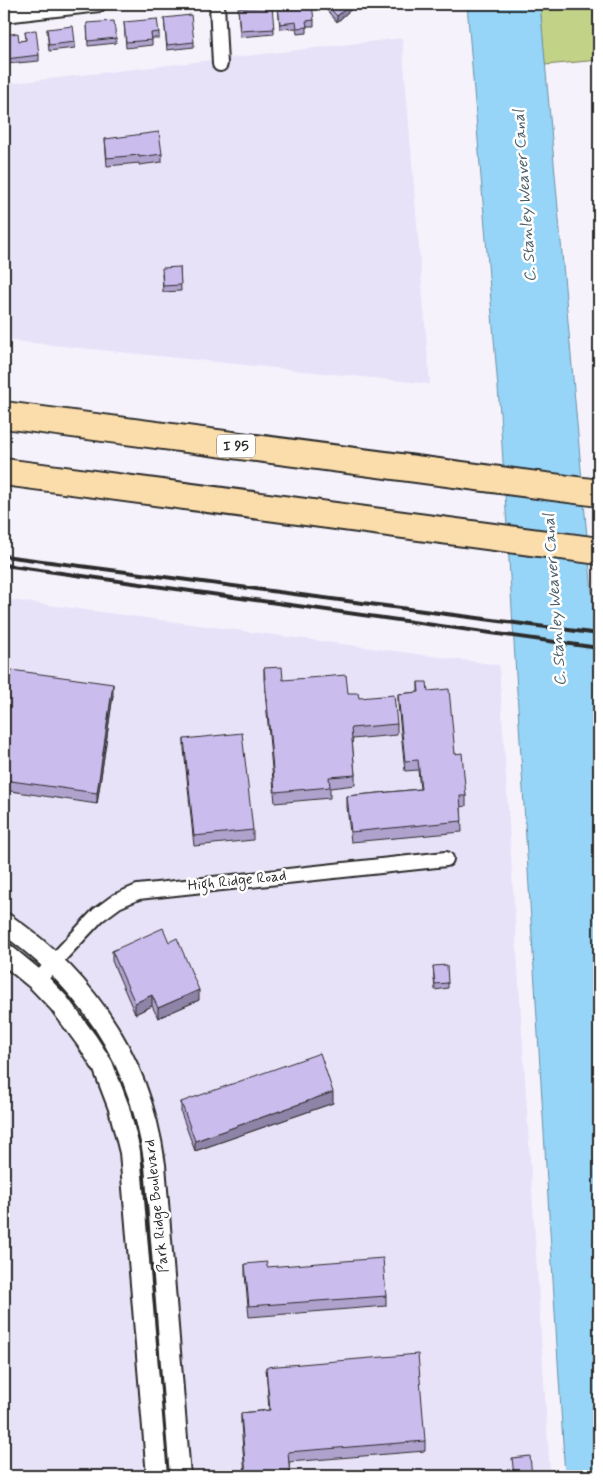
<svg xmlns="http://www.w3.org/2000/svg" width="603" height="1480" font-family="Mynerve,sans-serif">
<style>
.built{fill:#e8e2f8}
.green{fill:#c2d286;stroke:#767e58}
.water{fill:#97d5f8;stroke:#6c91a6}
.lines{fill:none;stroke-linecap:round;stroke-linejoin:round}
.street-casing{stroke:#2b2b2b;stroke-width:18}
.secondary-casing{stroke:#2b2b2b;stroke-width:24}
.highway-casing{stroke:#2b2b2b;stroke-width:30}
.street{stroke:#fff;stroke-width:14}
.secondary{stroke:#fff;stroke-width:20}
.highway{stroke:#faddab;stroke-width:26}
.rail{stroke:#2b2b2b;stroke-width:4}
.wall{fill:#afa2cd;stroke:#2b2b2b}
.shaded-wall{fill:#8e84a7;stroke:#2b2b2b}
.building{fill:#cbbcee;stroke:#2b2b2b}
.labels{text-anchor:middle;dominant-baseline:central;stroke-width:5;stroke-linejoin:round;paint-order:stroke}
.shield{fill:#fff;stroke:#6b6b6b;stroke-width:1}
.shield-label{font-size:14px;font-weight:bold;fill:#2b2b2b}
.street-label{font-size:15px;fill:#2b2b2b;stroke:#fff}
.water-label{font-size:16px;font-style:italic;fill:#4b5e68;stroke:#fff}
</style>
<rect width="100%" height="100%" fill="#f5f2fc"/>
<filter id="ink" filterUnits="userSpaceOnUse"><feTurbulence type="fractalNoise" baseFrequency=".02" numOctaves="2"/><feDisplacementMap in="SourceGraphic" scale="10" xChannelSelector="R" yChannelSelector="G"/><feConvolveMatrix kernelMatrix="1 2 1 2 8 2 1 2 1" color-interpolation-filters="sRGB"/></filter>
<g filter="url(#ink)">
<!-- built -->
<path class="built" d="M 402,38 L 430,384 L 4,340 L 4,84 Z
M 4,599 L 499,665 L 550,1476 L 4,1476 Z"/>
<!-- green -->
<path class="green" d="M 540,4 L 599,4 L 599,60 L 545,65 Z"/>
<!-- water -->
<path class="water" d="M 467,4 L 540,4 L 599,673 L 599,1476 L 565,1476 L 500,413 Z"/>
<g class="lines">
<defs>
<path id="street" d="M 217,4 L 220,64
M 4,15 L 99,4
M 38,981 L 53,963 L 98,915 L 117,901 L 138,892 L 446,859"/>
<path id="secondary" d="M 4,923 C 89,982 141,1062 155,1165 L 180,1476
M 4,953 L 38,981 L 59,1003 L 87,1041 L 103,1066 L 119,1108 L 130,1152 L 157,1476"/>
<path id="highway" d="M 4,415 L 599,493
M 4,472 L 599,551"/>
</defs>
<!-- street casing -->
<use href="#street" class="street-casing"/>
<!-- secondary casing -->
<use href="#secondary" class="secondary-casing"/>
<!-- highway casing -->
<use href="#highway" class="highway-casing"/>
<!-- street -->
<use href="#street" class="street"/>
<!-- secondary -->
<use href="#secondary" class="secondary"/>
<!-- highway -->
<use href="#highway" class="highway"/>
<!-- rail -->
<path class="rail" d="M 4,556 L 599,634
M 4,565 L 599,648"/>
</g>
<!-- wall -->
<path class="wall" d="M 324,4 L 357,4 L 337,22 L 324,7 Z
M 278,6 L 314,20 L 314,26 L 307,26 L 307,33 L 297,34 L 296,28 L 280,29 Z
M 238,8 L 274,29 L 274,34 L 240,37 Z
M 164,18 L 194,42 L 194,47 L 167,50 Z
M 124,22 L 159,32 L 159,38 L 152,38 L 152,45 L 126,48 Z
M 87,23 L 116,38 L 116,43 L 88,46 Z
M 47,29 L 75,42 L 75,48 L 49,51 Z
M 25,31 L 39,55 L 39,61 L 6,64 L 4,45 L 4,35 L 19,41 L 26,40 Z
M 105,139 L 162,154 L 162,162 L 139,165 L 139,163 L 107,166 Z
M 180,267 L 181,291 L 163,292 L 162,274 Z
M 264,668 L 283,680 L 348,693 L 359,698 L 397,724 L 397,735 L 352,739 L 355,775 L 355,785 L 330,788 L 330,798 L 275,803 L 264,679 Z
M 4,669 L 113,695 L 97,804 L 4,790 Z
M 418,682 L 428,691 L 455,754 L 466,796 L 466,806 L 461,807 L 462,832 L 351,842 L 347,807 L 347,796 L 420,789 L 418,770 L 405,771 L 398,704 L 398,694 L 418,692 Z
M 184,739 L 253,830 L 253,840 L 194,846 L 184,749 Z
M 169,942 L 199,1000 L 158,1018 L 152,1006 L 135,1014 L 112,961 L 112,951 Z
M 433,966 L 448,983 L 448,988 L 435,990 Z
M 181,1102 L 333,1103 L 195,1151 L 181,1113 Z
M 245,1264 L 267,1267 L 386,1296 L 386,1306 L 249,1317 L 245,1274 Z
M 266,1367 L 425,1441 L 425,1451 L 289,1462 L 290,1476 L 245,1476 L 241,1423 L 241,1413 L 269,1410 Z"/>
<!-- shaded-wall -->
<path class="shaded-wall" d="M 351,4 L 357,4 L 337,22 L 337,16 Z
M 113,684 L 113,695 L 97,804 L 97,793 Z
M 199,990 L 199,1000 L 158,1018 L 158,1008 Z
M 152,995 L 152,1006 L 135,1014 L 135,1003 Z
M 333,1092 L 333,1103 L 195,1151 L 195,1141 Z"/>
<!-- building -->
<path class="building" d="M 297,4 L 312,4 L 314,20 L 306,21 L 307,27 L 297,28 L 296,22 L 280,24 L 278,6 Z
M 326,4 L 351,4 L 337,16 Z
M 272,6 L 274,29 L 240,31 L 238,8 Z
M 191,15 L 194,42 L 167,45 L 164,18 Z
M 157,19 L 159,32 L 151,33 L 152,40 L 126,42 L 124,22 Z
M 114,21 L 116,38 L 88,41 L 87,23 Z
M 73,26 L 75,42 L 49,45 L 47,29 Z
M 36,30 L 39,55 L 6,59 L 4,35 L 18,33 L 19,41 L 26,40 L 25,31 Z
M 159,132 L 162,154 L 139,157 L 139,155 L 107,158 L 105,139 Z
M 180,267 L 181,285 L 163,286 L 162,268 Z
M 282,667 L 283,680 L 346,675 L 348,693 L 358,693 L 359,698 L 394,695 L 397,724 L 351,728 L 355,775 L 329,777 L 330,787 L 275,792 L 264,668 Z
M 4,669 L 113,684 L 97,793 L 4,780 Z
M 418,682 L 427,682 L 428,691 L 449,689 L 455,754 L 462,753 L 466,796 L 460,796 L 462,821 L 351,832 L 347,796 L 421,789 L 418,760 L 405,761 L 398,694 L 419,692 Z
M 242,733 L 253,830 L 194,836 L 184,739 Z
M 163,928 L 169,942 L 177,938 L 199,990 L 158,1008 L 152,995 L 135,1003 L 112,951 Z
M 447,965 L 448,983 L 435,984 L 433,966 Z
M 320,1053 L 333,1092 L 195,1141 L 181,1102 Z
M 383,1258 L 386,1296 L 249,1306 L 245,1264 L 267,1262 L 267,1267 Z
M 418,1354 L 425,1441 L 288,1452 L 290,1476 L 246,1476 L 241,1413 L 270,1410 L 266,1367 Z
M 530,1456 L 532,1476 L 514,1476 L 512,1458 Z"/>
</g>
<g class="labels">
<!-- shield labels -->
<rect class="shield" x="217" y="434.5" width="38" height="23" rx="4"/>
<g class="shield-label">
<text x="236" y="446">I 95</text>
</g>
<!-- street labels -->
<g class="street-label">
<text transform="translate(237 881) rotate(-6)">High Ridge Road</text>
<text transform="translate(157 1206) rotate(-96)">Park Ridge Boulevard</text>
</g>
<!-- water labels -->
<g class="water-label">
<text transform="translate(525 196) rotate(-94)">C. Stanley Weaver Canal</text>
<text transform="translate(555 600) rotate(-94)">C. Stanley Weaver Canal</text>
</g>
</g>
<!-- margin -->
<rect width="603" height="1480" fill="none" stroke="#fff" stroke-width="20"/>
<rect x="10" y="10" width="583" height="1460" fill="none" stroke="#2b2b2b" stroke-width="2" filter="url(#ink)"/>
</svg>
